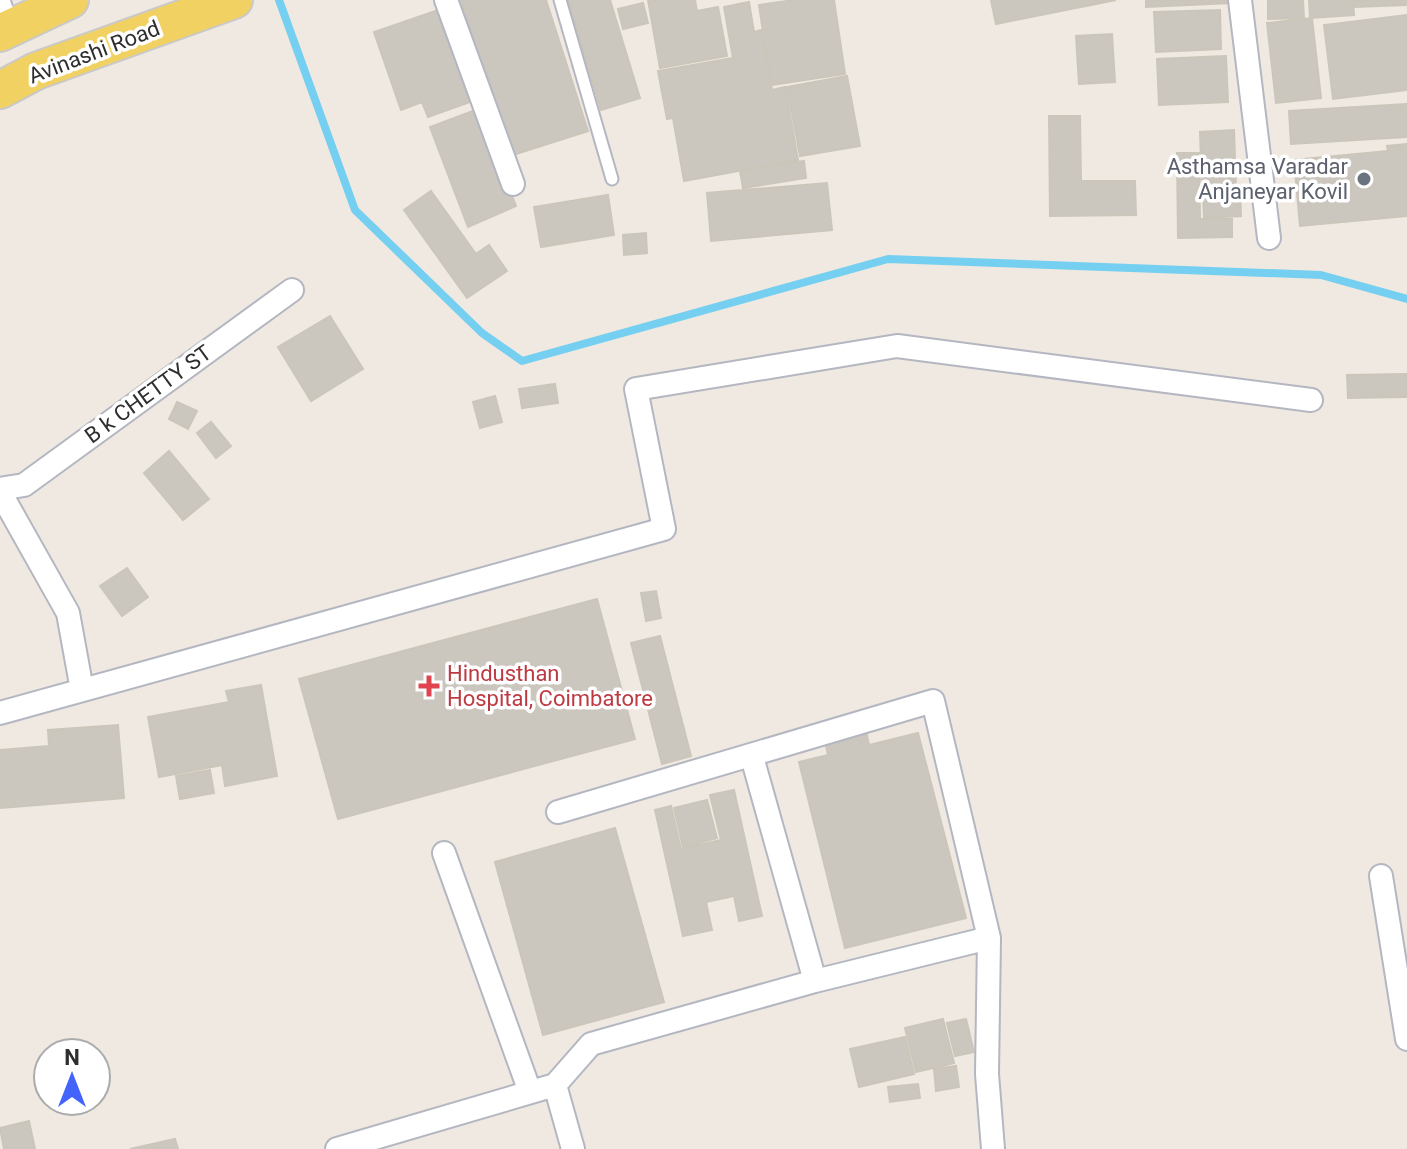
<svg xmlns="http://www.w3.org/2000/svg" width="1407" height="1149" font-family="Roboto,sans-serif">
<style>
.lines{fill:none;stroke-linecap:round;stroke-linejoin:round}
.stream{stroke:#75cff0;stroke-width:8}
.building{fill:#cbc7bf;stroke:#cbc5ba;stroke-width:2}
.service-casing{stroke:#b4b7c1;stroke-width:15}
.minor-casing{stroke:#b4b7c1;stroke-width:26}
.primary-casing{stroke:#c9c9c9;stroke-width:40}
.service{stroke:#fff;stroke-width:11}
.minor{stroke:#fff;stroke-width:22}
.primary{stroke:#f2d163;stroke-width:36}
.worship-dot{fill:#6b7280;stroke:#fff;stroke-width:3}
.health-dot{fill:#e0444e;stroke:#fff;stroke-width:3}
.labels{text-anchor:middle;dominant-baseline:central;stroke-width:7;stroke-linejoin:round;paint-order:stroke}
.street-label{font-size:22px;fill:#2e2e2e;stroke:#fff}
.worship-label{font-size:22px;fill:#5b616d;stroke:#fff;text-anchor:end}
.health-label{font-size:22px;fill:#be3a42;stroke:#fff;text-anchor:start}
</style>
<rect width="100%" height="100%" fill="#efe9e1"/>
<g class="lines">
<!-- stream -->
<path class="stream" d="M 279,0 L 355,210 L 482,333 L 522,361 L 888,259 L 1321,275 L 1407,299"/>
</g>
<!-- building -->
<path class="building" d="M 461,0 L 546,0 L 588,131 L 510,156 Z
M 568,0 L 610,0 L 640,98 L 601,110 Z
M 648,0 L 695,0 L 697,11 L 718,7 L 727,56 L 660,68 Z
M 794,0 L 834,0 L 845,74 L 771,85 L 759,5 Z
M 991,0 L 1116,0 L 996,24 Z
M 1146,0 L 1231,0 L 1232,3 L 1146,7 Z
M 1268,0 L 1303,0 L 1304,18 L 1268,19 Z
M 1309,0 L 1353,0 L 1354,15 L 1310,18 Z
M 1355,0 L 1407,0 L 1407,5 L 1355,7 Z
M 749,2 L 754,32 L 761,30 L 772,90 L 785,87 L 798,160 L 684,181 L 673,118 L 667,119 L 658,71 L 733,58 L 724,7 Z
M 643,3 L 648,23 L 623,29 L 618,9 Z
M 441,9 L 473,101 L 428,117 L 422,102 L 401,110 L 374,32 Z
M 1220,10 L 1221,49 L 1156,52 L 1154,12 Z
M 1407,15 L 1407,90 L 1333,99 L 1324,25 Z
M 1312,18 L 1321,98 L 1276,103 L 1267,23 Z
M 1112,34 L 1115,82 L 1079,84 L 1076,36 Z
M 1226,56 L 1228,102 L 1159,105 L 1157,59 Z
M 847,76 L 860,146 L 800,156 L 787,87 Z
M 1407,104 L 1407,137 L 1291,144 L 1289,111 Z
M 478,109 L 516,206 L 468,227 L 430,127 Z
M 1049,116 L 1080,116 L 1081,181 L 1135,181 L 1136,215 L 1050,216 Z
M 1234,130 L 1236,188 L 1202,189 L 1200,132 Z
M 1407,144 L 1407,216 L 1300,226 L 1294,160 L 1388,151 L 1387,146 Z
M 1177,153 L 1199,153 L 1200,219 L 1232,219 L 1232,237 L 1178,238 Z
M 804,161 L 806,178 L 743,188 L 740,171 Z
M 827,183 L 832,230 L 711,241 L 707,193 Z
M 1240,190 L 1241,216 L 1204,218 L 1203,191 Z
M 431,191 L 476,254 L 489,245 L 507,271 L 467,298 L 404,210 Z
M 608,195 L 614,235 L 541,247 L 534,207 Z
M 646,233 L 647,253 L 624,255 L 623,235 Z
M 330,316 L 363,369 L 311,401 L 278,347 Z
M 1407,374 L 1407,397 L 1348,398 L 1347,375 Z
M 555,384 L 558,403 L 522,408 L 519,389 Z
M 495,396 L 502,422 L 480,428 L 473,402 Z
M 177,402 L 197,411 L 188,429 L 169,419 Z
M 211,422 L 231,446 L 216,458 L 197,433 Z
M 169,451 L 209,499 L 183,520 L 144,473 Z
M 127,568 L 148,597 L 122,616 L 100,586 Z
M 656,591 L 661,618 L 646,621 L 641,593 Z
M 597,599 L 635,739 L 338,819 L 299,679 Z
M 660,636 L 691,756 L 662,764 L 631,643 Z
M 261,685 L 277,776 L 225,786 L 222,765 L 159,777 L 148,717 L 229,702 L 226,691 Z
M 118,725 L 124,798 L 0,808 L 0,750 L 49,746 L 48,730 Z
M 866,731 L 869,745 L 918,733 L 966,918 L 845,948 L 799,762 L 828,755 L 825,741 Z
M 210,770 L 214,793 L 180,799 L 176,776 Z
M 734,790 L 762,916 L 739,921 L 734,896 L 706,902 L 712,930 L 683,936 L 655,810 L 671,806 L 681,849 L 721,840 L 710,795 Z
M 707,800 L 717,838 L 683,847 L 674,808 Z
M 615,828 L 664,1002 L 543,1035 L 495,862 Z
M 943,1019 L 954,1063 L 916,1072 L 905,1028 Z
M 966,1019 L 974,1052 L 955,1056 L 947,1023 Z
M 905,1037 L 914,1074 L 859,1087 L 850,1049 Z
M 956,1066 L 959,1087 L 936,1091 L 934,1069 Z
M 918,1084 L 920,1098 L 890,1102 L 888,1087 Z
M 29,1121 L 35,1149 L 4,1149 L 0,1128 Z
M 175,1139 L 178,1149 L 130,1149 Z"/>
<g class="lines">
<defs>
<path id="service" d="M 560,0 L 612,179"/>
<path id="minor" d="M 446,0 L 513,184
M 1240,0 L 1269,238
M 0,5 L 8,28
M 0,489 L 24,485 L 292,290
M 0,492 L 68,613 L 82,690
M 0,713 L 664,529 L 636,389 L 897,346 L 1311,400
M 752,757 L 815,981
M 558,812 L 933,701 L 989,938 L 987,1074 L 993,1149
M 444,853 L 530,1092
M 1381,876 L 1407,1039
M 555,1085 L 573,1149
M 337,1149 L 555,1085 L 591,1044 L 815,981 L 989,938"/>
<path id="primary" d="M 0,33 L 70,0
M 0,90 L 36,71 L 234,0"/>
</defs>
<!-- service casing -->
<use href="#service" class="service-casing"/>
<!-- minor casing -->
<use href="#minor" class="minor-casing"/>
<!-- primary casing -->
<use href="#primary" class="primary-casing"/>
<!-- service -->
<use href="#service" class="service"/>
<!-- minor -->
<use href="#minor" class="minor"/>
<!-- primary -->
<use href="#primary" class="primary"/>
</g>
<!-- markers -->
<circle class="worship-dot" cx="1364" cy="179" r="8"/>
<path class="health-dot" d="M425 674h8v8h8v8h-8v8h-8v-8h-8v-8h8z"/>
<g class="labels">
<!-- street labels -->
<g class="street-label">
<text transform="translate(94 52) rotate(-21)">Avinashi Road</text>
<text transform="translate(148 394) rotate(-36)">B k CHETTY ST</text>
</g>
<!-- worship labels -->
<g class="worship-label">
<text x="1348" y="166">Asthamsa Varadar<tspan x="1348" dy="25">Anjaneyar Kovil</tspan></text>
</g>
<!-- health labels -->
<g class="health-label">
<text x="447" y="673">Hindusthan<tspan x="447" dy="25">Hospital, Coimbatore</tspan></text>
</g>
</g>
<!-- north arrow -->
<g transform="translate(72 1077)"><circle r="38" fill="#ffffff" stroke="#ababab" stroke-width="2"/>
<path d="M0-6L14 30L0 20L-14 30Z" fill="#4264fb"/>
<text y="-12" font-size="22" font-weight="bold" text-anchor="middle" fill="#2e2e2e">N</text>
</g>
</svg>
